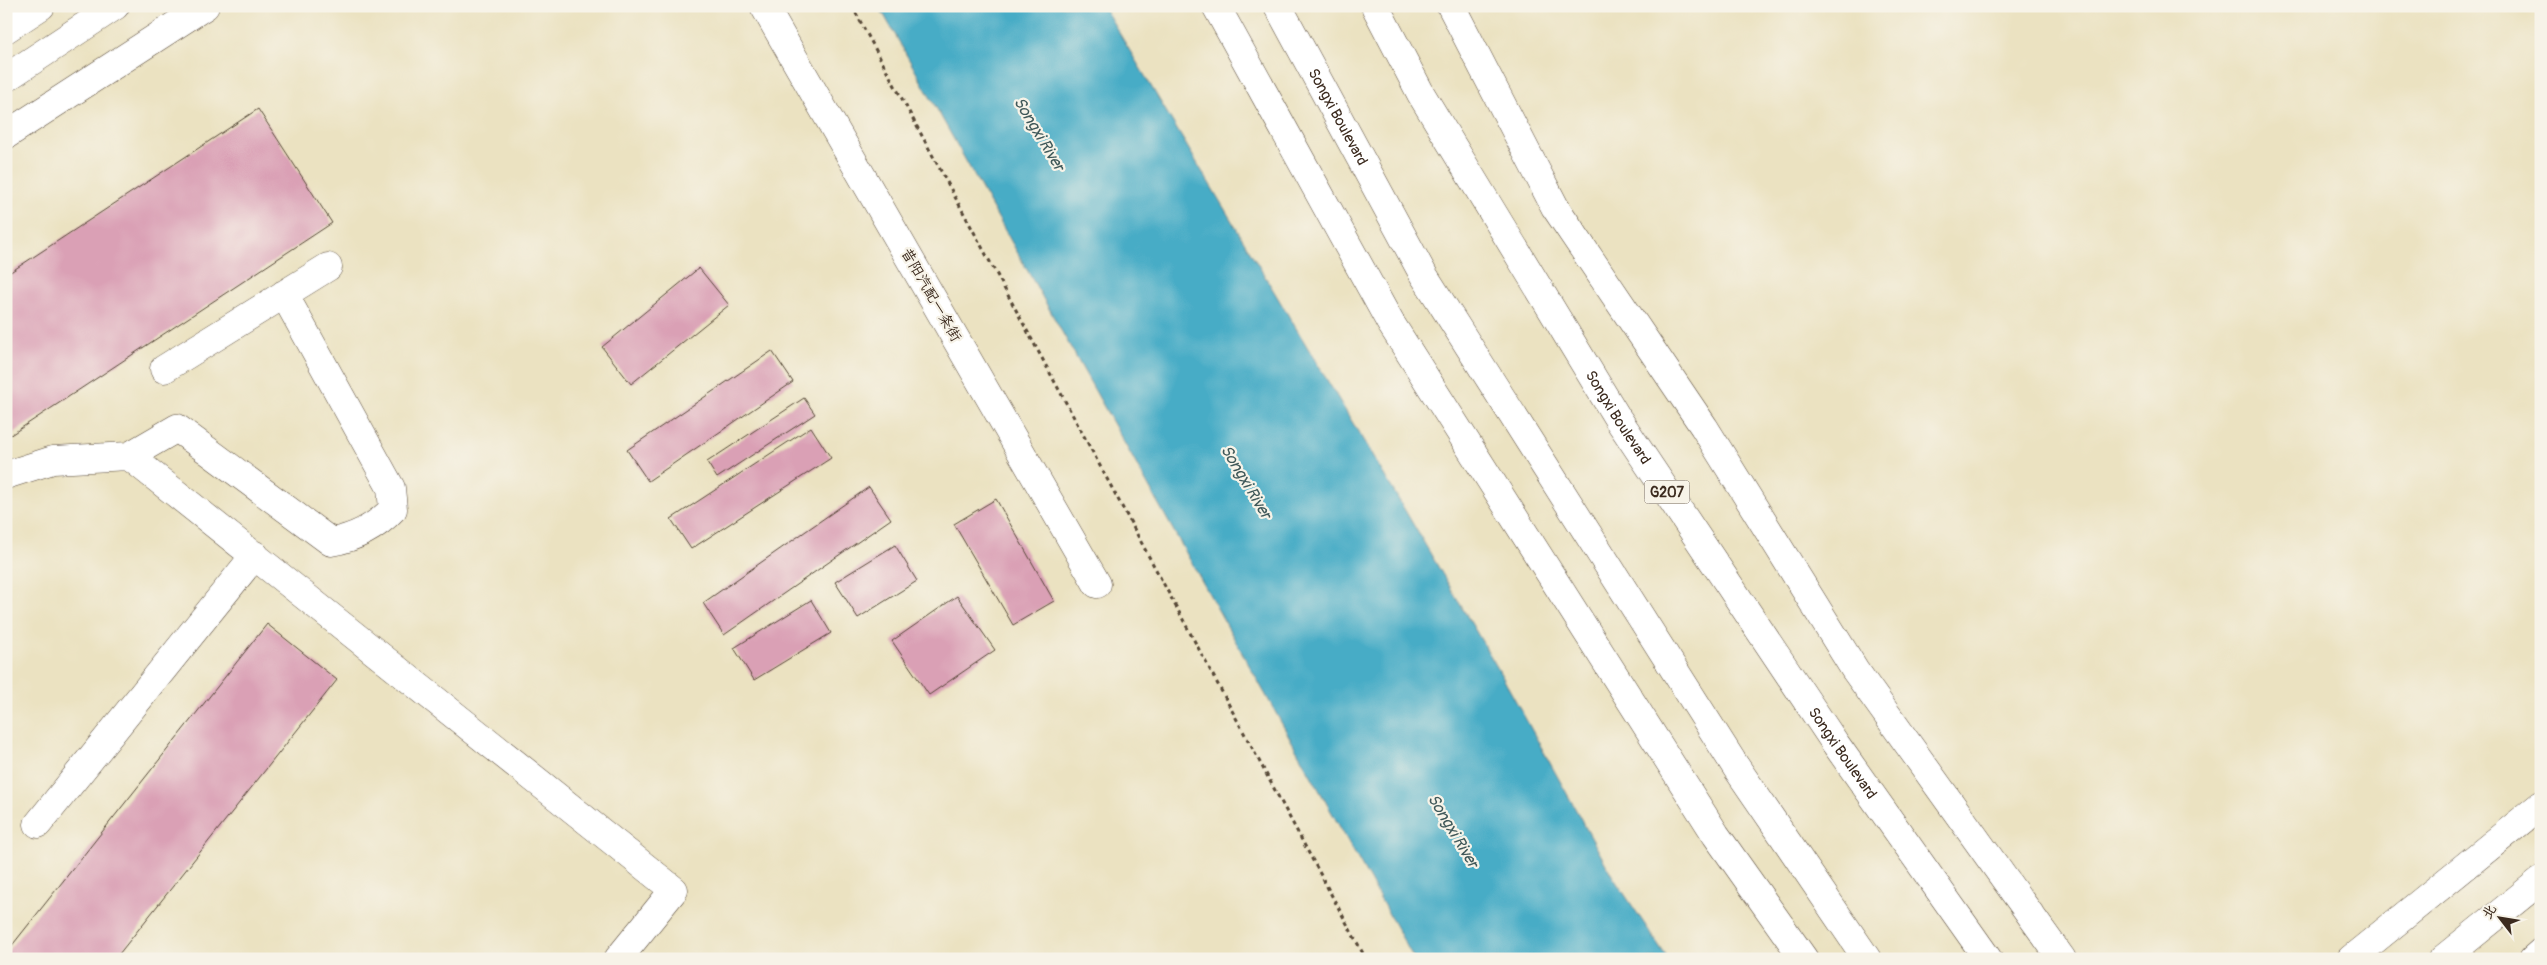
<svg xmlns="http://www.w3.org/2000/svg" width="2547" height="965" font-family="Pangolin,'LXGW WenKai TC',sans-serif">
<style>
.water{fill:#47acc6;stroke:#416b72}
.building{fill:#daa0b5}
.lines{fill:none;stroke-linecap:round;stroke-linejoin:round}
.street-casing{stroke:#554636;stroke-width:29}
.secondary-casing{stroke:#554636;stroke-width:29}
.highway-casing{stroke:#554636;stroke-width:29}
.path{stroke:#554636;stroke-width:3;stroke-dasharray:4 4;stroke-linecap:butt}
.street{stroke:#fff;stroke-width:28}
.secondary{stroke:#fff;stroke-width:28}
.highway{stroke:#fff;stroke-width:28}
.labels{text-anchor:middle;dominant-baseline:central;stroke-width:4.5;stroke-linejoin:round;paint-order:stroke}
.shield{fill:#f7f3e8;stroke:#73665b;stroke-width:1}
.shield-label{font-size:14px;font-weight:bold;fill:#3b2a1e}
.street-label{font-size:15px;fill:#3b2a1e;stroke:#f7f3e8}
.water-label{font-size:16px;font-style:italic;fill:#3f5859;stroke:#f7f3e8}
</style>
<rect width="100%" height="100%" fill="#f7f3e8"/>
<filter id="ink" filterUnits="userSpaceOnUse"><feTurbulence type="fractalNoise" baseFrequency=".02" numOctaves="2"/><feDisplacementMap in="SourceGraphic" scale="10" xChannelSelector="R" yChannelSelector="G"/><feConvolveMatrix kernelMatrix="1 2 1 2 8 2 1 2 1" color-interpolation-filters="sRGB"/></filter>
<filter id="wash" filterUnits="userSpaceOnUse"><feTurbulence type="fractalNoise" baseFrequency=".0096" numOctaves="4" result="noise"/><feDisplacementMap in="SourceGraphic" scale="20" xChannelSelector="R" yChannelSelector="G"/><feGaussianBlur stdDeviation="1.12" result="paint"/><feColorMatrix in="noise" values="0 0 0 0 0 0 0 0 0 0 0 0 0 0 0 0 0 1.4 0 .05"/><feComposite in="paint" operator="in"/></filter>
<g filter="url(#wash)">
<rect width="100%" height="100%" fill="#ebe2c1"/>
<!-- water -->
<path class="water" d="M 879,6 L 1103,6 L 1396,495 L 1497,667 L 1613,877 L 1668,959 L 1414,959 Z"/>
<g id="blocks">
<!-- building -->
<path class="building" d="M 258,109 L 332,223 L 6,438 L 6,275 Z
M 699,268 L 729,305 L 631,384 L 602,347 Z
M 772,351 L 793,382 L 648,481 L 627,450 Z
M 804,398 L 815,414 L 717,478 L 707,462 Z
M 811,427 L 831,458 L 691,549 L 671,519 Z
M 869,487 L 891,519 L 724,635 L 703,603 Z
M 996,499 L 1054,601 L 1013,625 L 954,524 Z
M 895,545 L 917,581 L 858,618 L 835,582 Z
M 957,596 L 995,650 L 929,695 L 892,641 Z
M 811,600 L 831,633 L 754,680 L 734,648 Z
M 267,624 L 337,680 L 115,959 L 8,959 L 6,953 Z"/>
</g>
</g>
<g filter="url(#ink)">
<use href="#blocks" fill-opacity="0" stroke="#554636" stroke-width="1"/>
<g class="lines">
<defs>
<path id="street" d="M 764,6 L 1097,584
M 164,369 L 328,267
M 129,456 L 177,428 L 331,542 C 355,538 376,527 393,509 L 391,488 L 284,294
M 6,475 L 53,460 L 129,456 L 674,890 L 618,959
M 38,824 L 255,555"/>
<path id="secondary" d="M 1216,6 L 1390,322 L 1716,835 L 1804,959
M 1451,6 L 1555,207 L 1704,427 L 1855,670 L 2062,959
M 6,29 L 41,6
M 6,78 L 115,6
M 6,135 L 205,6
M 2351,959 L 2541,805
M 2443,959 L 2541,880
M 2533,959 L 2541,952"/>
<g id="highway">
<path id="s1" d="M 1278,6 L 1423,274 L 1736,767 L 1867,959"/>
<path id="s2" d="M 1375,6 L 1421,94 L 1618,419 L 1835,743 L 1988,959"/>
</g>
</defs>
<!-- street casing -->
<use href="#street" class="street-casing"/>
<!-- secondary casing -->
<use href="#secondary" class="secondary-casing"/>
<!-- highway casing -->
<use href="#highway" class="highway-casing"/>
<!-- path -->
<path class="path" d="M 852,6 L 1366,959"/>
<!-- street -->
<use href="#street" class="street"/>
<!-- secondary -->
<use href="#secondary" class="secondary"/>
<!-- highway -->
<use href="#highway" class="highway"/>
</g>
</g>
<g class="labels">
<!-- shield labels -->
<rect class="shield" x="1644.5" y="480.5" width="45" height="23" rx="4"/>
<g class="shield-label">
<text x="1667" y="492">G207</text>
</g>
<!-- street labels -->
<g class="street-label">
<text stroke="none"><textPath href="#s1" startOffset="126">Songxi Boulevard</textPath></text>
<text transform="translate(931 295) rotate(60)">昔阳汽配一条街</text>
<text stroke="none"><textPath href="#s2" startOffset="478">Songxi Boulevard</textPath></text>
<text stroke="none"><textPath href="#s2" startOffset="882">Songxi Boulevard</textPath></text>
</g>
<!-- water labels -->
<g class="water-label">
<text transform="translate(1039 134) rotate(59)">Songxi River</text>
<text transform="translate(1246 482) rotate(59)">Songxi River</text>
<text transform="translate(1453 831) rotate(59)">Songxi River</text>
</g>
</g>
<!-- margin -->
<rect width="2547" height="965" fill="none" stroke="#f7f3e8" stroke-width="25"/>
<!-- north arrow -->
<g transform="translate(2500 918) rotate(301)" stroke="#f7f3e8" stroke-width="4" paint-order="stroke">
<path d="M0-4L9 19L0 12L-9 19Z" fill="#3b2a1e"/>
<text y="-8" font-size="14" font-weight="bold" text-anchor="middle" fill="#3b2a1e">北</text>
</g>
</svg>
